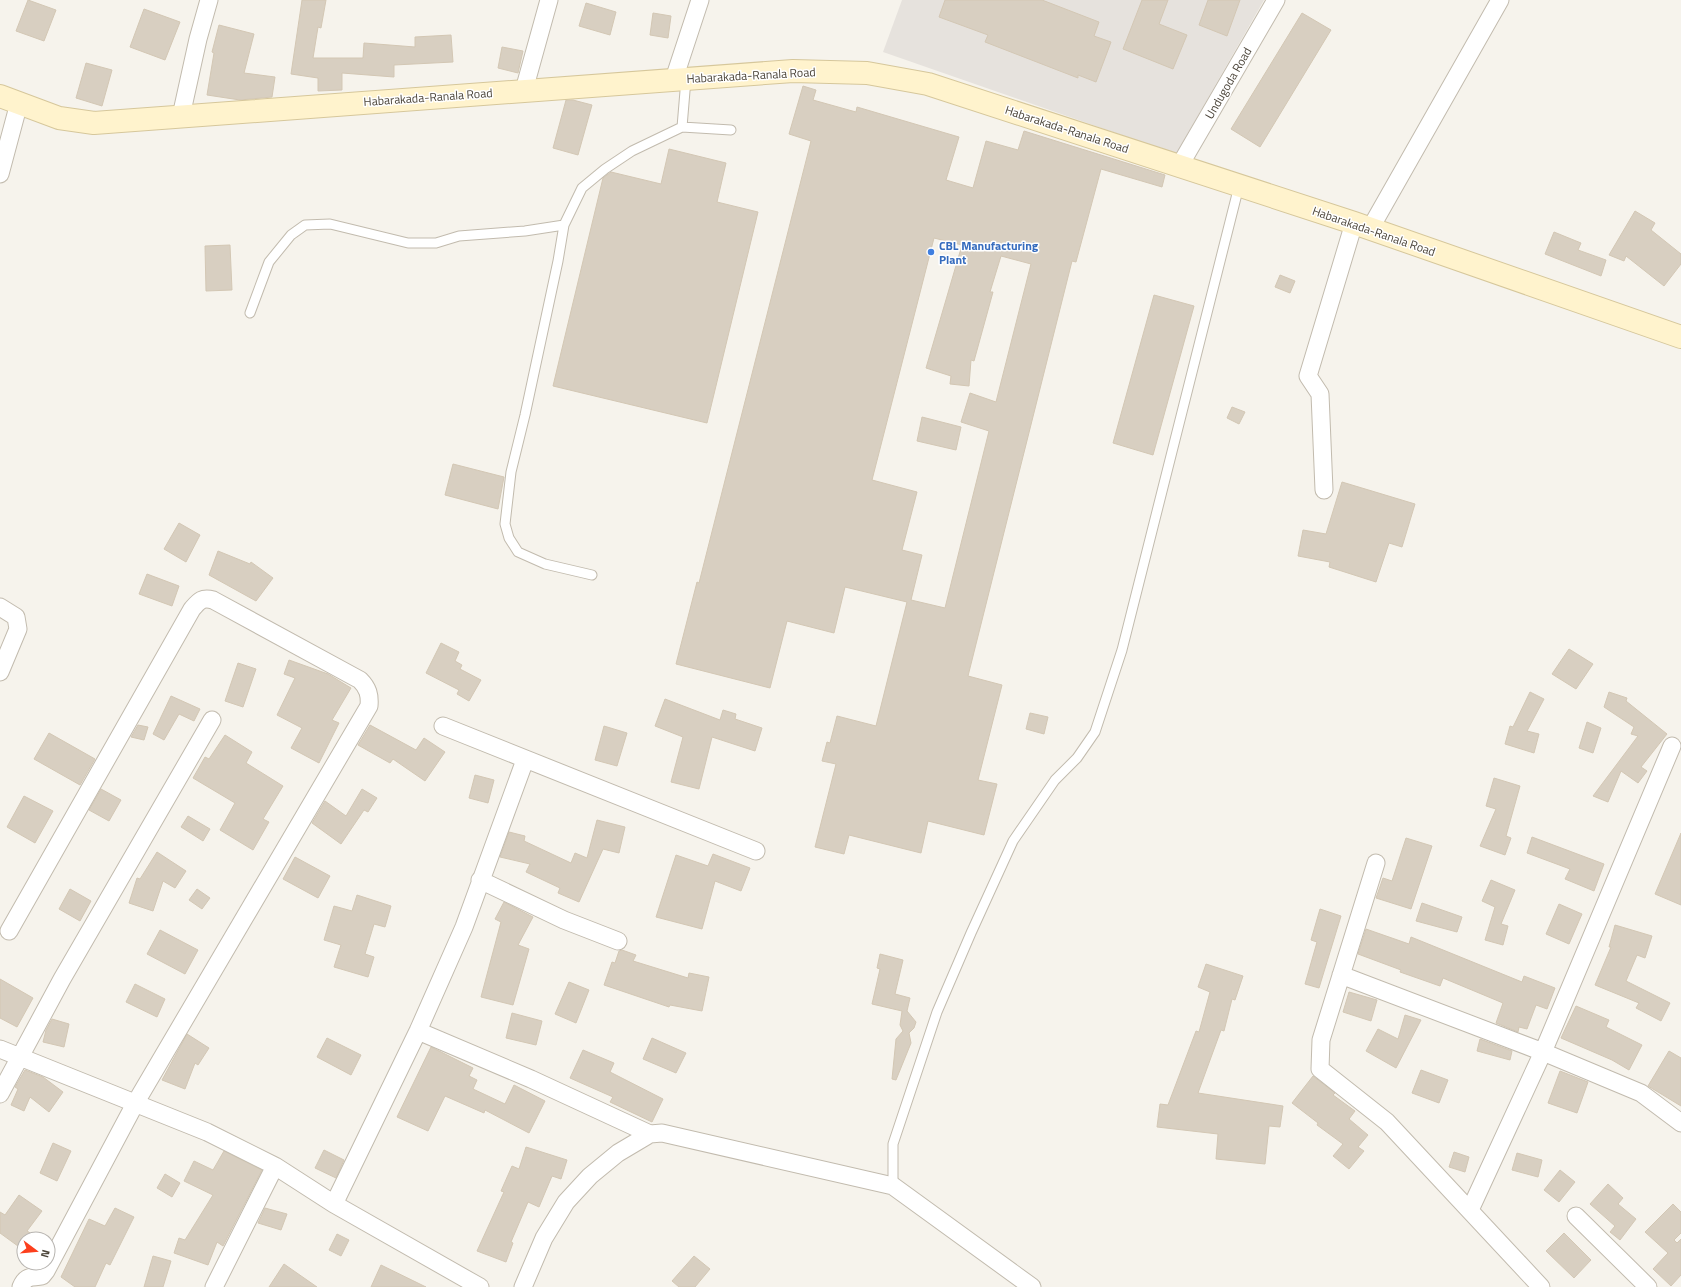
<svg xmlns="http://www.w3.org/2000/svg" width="1681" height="1287" font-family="'Titillium Web',sans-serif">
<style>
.industrial{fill:#e6e2dd}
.building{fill:#d8cfc1;stroke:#d3c7b4;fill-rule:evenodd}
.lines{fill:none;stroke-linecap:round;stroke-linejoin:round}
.lane-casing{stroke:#c2bbae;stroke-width:11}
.street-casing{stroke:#c2bbae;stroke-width:19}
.secondary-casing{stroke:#d6c79b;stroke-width:24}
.lane{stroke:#fff;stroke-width:9}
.street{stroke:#fff;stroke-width:17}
.secondary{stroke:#fff3cd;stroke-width:22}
.shop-dot{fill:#3f7fe0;stroke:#fff;stroke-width:1.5}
.labels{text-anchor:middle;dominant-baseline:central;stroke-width:3;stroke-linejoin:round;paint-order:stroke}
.street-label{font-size:12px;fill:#4b4439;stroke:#fff}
.shop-label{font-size:12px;font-weight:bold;fill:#366cbe;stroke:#fff;text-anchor:start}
</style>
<rect width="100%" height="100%" fill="#f6f3ec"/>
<!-- industrial -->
<path class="industrial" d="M 902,0 L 1264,0 L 1176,154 L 883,52 Z"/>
<!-- building -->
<path class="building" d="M 28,0 L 56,10 L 44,41 L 16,31 Z
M 302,0 L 326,0 L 321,28 L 318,27 L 313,58 L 363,58 L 364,43 L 415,47 L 415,37 L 451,35 L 453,62 L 394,65 L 394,77 L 342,73 L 342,90 L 318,91 L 318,78 L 291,74 Z
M 945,0 L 1042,0 L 1099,22 L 1094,36 L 1111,42 L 1096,82 L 1078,75 L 1078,78 L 985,42 L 988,35 L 939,17 Z
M 1142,0 L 1168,0 L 1159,24 L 1187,35 L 1173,69 L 1123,49 Z
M 1208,0 L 1240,0 L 1227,36 L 1199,25 Z
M 586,3 L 616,12 L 610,35 L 579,26 Z
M 144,9 L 180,22 L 165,60 L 130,47 Z
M 653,13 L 671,16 L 668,38 L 650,35 Z
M 1302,13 L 1331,30 L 1260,147 L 1231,129 Z
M 219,25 L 254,34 L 244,73 L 275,77 L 272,97 L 240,100 L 207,95 L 214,53 L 212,52 Z
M 502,47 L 523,51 L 518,73 L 498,68 Z
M 86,63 L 112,70 L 102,106 L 76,98 Z
M 803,86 L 816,90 L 813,100 L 856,112 L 857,107 L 959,137 L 946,180 L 973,188 L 986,141 L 1018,150 L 1024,131 L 1165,175 L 1162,187 L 1101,169 L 1076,262 L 1072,261 L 968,676 L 1002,685 L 978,780 L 997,784 L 984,835 L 928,821 L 921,853 L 849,835 L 844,854 L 815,847 L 836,764 L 822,761 L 827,742 L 830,743 L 837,716 L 876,726 L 907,602 L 845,587 L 834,633 L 787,621 L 770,688 L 676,664 L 697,582 L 699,583 L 811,141 L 789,134 ZM 934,238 L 962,245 L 926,368 L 951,376 L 950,384 L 969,386 L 971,360 L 974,361 L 993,292 L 990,292 L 1001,256 L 1031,264 L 996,402 L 970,393 L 961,422 L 989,431 L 945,608 L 911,600 L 922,555 L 902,550 L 917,492 L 872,480 Z
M 566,100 L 573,100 L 592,105 L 578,155 L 553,148 Z
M 669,149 L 726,163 L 717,202 L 758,212 L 707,423 L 553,386 L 603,178 L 611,172 L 661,184 Z
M 1635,211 L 1655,223 L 1651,230 L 1681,254 L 1681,264 L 1664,286 L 1626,256 L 1624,261 L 1609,255 Z
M 1554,232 L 1581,243 L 1578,250 L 1606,260 L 1601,276 L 1545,254 Z
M 230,245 L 232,290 L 206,291 L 205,246 Z
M 1280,275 L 1295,281 L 1290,293 L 1275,287 Z
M 1154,295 L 1194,306 L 1153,455 L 1113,443 Z
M 1232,407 L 1245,412 L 1239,424 L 1227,418 Z
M 922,417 L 961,427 L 956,450 L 917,441 Z
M 453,464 L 504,477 L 498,509 L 445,495 Z
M 1342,482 L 1415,504 L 1402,547 L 1389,543 L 1376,582 L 1329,567 L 1330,562 L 1298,556 L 1303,530 L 1326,534 Z
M 179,523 L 200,535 L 186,562 L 164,549 Z
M 218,551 L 250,564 L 251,562 L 273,578 L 256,601 L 209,575 Z
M 147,574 L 179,586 L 172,606 L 139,594 Z
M 441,643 L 459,652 L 455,661 L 462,665 L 460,669 L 481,680 L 469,701 L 457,694 L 459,690 L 426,673 Z
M 1569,649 L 1593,664 L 1576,689 L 1552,674 Z
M 289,660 L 328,674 L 351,688 L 332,720 L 339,723 L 319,763 L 291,748 L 302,728 L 277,715 L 295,678 L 284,674 Z
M 238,663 L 256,669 L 243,707 L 225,701 Z
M 1530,692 L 1544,699 L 1527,731 L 1539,734 L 1534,753 L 1505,744 L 1510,726 L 1513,727 Z
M 1609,692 L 1627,698 L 1626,701 L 1667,734 L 1641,767 L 1647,771 L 1638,783 L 1621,771 L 1608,802 L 1593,796 L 1638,736 L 1631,734 L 1634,727 L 1604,707 Z
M 171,696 L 200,709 L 194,721 L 179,714 L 164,740 L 153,734 Z
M 665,699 L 720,720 L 723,710 L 736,714 L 735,719 L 762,728 L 755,751 L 712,737 L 699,789 L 671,782 L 683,737 L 655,726 Z
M 1030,713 L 1048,717 L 1044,734 L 1026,729 Z
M 1587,722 L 1601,728 L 1593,753 L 1579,748 Z
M 138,725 L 148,727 L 144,740 L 131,737 Z
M 370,725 L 416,750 L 424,738 L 445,752 L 425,781 L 393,759 L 390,763 L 358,745 Z
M 604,726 L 627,733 L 617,766 L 595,760 Z
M 49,733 L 95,759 L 80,785 L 34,759 Z
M 225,735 L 252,752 L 246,763 L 283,786 L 263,819 L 269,822 L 253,850 L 220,830 L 235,803 L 193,778 L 205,757 L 209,759 Z
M 475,775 L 494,780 L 488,803 L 469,798 Z
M 1494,778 L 1520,786 L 1506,836 L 1511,838 L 1505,855 L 1480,846 L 1496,809 L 1486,806 Z
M 101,789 L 121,800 L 109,821 L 89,810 Z
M 362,789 L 377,798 L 368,812 L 364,810 L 341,844 L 312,823 L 325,801 L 346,816 Z
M 24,796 L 53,811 L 35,843 L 7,827 Z
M 188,816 L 210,829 L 203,841 L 181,827 Z
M 597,820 L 625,827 L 619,853 L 603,849 L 579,902 L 558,893 L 560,888 L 526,872 L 530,864 L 500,857 L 509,832 L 525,836 L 524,841 L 571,863 L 575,853 L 587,858 Z
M 1681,833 L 1681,905 L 1655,894 Z
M 1532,837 L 1604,864 L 1594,891 L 1565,879 L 1570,869 L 1527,853 Z
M 1406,838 L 1432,846 L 1411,909 L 1376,898 L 1383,878 L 1392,881 Z
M 157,852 L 186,871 L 175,888 L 163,881 L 153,911 L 129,903 L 137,878 L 140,879 Z
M 713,854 L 750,868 L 741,891 L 715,881 L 702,929 L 656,917 L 676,855 L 708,866 Z
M 295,857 L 330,876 L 318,898 L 283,879 Z
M 1491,880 L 1515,890 L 1501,924 L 1508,926 L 1503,945 L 1485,940 L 1495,907 L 1482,901 Z
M 70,889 L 91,901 L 80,921 L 59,909 Z
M 197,889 L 210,898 L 202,909 L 189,900 Z
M 357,895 L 391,906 L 385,927 L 374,924 L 365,954 L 374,957 L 368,977 L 334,967 L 341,945 L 324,940 L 334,906 L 352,911 Z
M 504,902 L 533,917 L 518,945 L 529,949 L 513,1005 L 481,997 L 501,922 L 495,919 Z
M 1422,903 L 1462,917 L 1457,932 L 1416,921 Z
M 1559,904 L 1582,914 L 1569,944 L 1546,934 Z
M 1320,909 L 1341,916 L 1319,988 L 1305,984 L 1317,942 L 1311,940 Z
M 1615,925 L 1652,936 L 1645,958 L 1637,955 L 1626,981 L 1670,1003 L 1661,1021 L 1636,1008 L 1639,1003 L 1595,985 L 1611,947 L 1609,947 Z
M 1366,929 L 1409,944 L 1411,937 L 1522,982 L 1524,976 L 1555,988 L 1547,1009 L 1536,1005 L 1527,1029 L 1519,1027 L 1518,1032 L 1496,1023 L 1503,1003 L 1443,978 L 1440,986 L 1400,972 L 1401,970 L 1358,954 Z
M 160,930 L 198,950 L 185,974 L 147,954 Z
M 622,950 L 636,955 L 633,961 L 688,978 L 689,973 L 709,977 L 702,1011 L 670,1005 L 669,1007 L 604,985 L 612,962 L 615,963 L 619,951 Z
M 880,954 L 903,960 L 895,994 L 910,998 L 907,1011 L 916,1022 L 914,1028 L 909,1033 L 911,1043 L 896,1080 L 892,1079 L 896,1039 L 903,1031 L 900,1025 L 902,1011 L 872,1004 L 880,969 L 877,968 Z
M 1206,964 L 1243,976 L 1235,1000 L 1232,999 L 1224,1031 L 1221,1030 L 1198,1093 L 1283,1106 L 1280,1127 L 1269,1126 L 1265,1164 L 1216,1159 L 1218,1134 L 1157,1127 L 1160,1104 L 1168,1105 L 1196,1031 L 1199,1032 L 1210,992 L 1198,987 Z
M 0,979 L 33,998 L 17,1027 L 0,1018 Z
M 569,982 L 589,990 L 576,1023 L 555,1014 Z
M 135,984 L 165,999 L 157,1017 L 126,1002 Z
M 1349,992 L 1377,1000 L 1371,1021 L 1343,1012 Z
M 1576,1006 L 1609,1020 L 1606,1027 L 1642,1045 L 1629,1070 L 1612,1060 L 1561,1038 Z
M 512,1013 L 542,1021 L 536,1045 L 506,1038 Z
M 1405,1015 L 1421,1020 L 1396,1068 L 1366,1051 L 1378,1029 L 1398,1039 Z
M 52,1019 L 69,1024 L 64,1047 L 43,1042 L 46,1030 Z
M 187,1034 L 209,1048 L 198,1065 L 195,1063 L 185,1089 L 162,1080 Z
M 327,1038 L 361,1055 L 351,1075 L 317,1057 Z
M 652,1038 L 686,1053 L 676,1073 L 643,1059 Z
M 1480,1039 L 1512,1051 L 1510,1060 L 1477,1051 Z
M 431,1047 L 473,1068 L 469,1076 L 477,1080 L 473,1089 L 505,1104 L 514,1085 L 545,1101 L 529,1133 L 485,1110 L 484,1113 L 445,1096 L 428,1131 L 397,1117 Z
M 583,1050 L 614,1063 L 610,1072 L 663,1099 L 652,1122 L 610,1102 L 613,1097 L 570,1078 Z
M 1669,1051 L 1681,1058 L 1681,1106 L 1648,1086 Z
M 25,1070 L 43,1077 L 63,1092 L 49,1112 L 30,1097 L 24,1111 L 11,1105 L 18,1089 L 15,1087 Z
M 1421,1070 L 1448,1080 L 1439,1103 L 1412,1093 Z
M 1560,1071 L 1588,1082 L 1577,1113 L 1548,1103 Z
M 1313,1076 L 1335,1093 L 1333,1095 L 1355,1111 L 1349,1119 L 1368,1135 L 1358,1147 L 1364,1151 L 1349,1169 L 1333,1156 L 1343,1144 L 1317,1125 L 1318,1123 L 1292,1103 Z
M 53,1143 L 71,1151 L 57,1181 L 40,1173 Z
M 526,1147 L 567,1160 L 561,1179 L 552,1176 L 539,1207 L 528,1202 L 511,1242 L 513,1243 L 506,1262 L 477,1251 L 504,1192 L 501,1191 L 512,1166 L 519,1169 Z
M 324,1150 L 344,1160 L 336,1178 L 315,1168 Z
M 224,1151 L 262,1170 L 223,1246 L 217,1242 L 208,1265 L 174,1253 L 179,1238 L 185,1240 L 213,1195 L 184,1181 L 194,1161 L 213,1170 Z
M 1454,1152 L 1469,1157 L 1465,1172 L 1449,1167 Z
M 1517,1153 L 1542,1160 L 1538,1177 L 1512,1170 Z
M 1560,1170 L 1575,1182 L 1559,1202 L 1544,1190 Z
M 165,1174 L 180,1183 L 172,1197 L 157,1188 Z
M 1608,1184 L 1623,1198 L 1618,1204 L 1636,1219 L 1620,1240 L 1610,1232 L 1615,1226 L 1590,1204 Z
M 19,1195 L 42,1211 L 27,1231 L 32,1234 L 28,1239 L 24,1239 L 24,1245 L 22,1249 L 0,1233 L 0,1212 L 5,1215 Z
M 1673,1204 L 1681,1212 L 1681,1233 L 1674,1240 L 1677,1243 L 1681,1239 L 1681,1275 L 1671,1286 L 1653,1269 L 1668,1253 L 1645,1232 Z
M 115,1208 L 134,1217 L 110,1265 L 106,1263 L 95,1287 L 75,1287 L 61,1277 L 89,1219 L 105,1226 Z
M 265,1208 L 287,1214 L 281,1230 L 258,1223 Z
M 1564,1233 L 1591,1260 L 1574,1278 L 1546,1251 Z
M 337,1234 L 349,1240 L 341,1256 L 329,1250 Z
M 153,1256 L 171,1261 L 163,1287 L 144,1287 Z
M 694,1256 L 710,1269 L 695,1287 L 679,1287 L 672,1281 Z
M 284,1264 L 317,1287 L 269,1287 Z
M 381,1265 L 426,1287 L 371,1287 Z"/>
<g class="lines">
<defs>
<path id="lane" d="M 682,127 L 731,130
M 250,313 L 269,262 L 291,235 L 305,225 L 330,224 L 408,243 L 436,243 L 459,236 L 525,231 L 564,225
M 592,575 L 545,564 L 518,552 L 509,538 L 505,524 L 511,472 L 525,415 L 558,261 L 564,225 L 582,188 L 605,169 L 632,151 L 682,127 L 686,79
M 893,1186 L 893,1144 L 937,1012 L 971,933 L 1013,841 L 1055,780 L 1077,758 L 1095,732 L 1122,650 L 1239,186"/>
<path id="street" d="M 674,79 L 700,0
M 524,90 L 549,0
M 181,116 L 198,39 L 209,0
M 1180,165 L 1276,0
M 0,174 L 19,103
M 1370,229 L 1500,0
M 1324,490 L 1320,394 L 1308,376 L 1354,223
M 0,607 L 16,617 L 18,629 L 0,672
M 443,726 L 756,851
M 1376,863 L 1321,1040 L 1320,1069 L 1387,1122 L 1541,1287
M 480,880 L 564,920 L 618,941
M 9,931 L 192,609 C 199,601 202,597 213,600 L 360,680 C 368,688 370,695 369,706 L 136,1102 L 46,1271 L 42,1276 C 31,1278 26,1275 21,1287
M 1341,975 L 1543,1052 L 1641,1093 L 1681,1123
M 418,1031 L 531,1079 L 650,1134
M 0,1049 L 207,1132 L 275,1166 L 334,1204 L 480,1287
M 0,1094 L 62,979 L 212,720
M 334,1204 L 418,1031 L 464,927 L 525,760
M 1470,1210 L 1543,1052 L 1672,746
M 1576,1216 L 1648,1287
M 214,1287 L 275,1166
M 523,1287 L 544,1238 L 566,1202 L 590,1176 L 618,1153 L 650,1134 L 662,1133 L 893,1186 L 1032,1287"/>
<path id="secondary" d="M 0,96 L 59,118 L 94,123 L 793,71 L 867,73 L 928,84 L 1354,223 L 1681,337"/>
</defs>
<!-- lane casing -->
<use href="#lane" class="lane-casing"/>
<!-- street casing -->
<use href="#street" class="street-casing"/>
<!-- secondary casing -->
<use href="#secondary" class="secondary-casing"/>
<!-- lane -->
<use href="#lane" class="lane"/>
<!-- street -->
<use href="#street" class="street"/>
<!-- secondary -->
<use href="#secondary" class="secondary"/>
</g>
<!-- markers -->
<circle class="shop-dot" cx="931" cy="252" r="4"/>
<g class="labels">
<!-- street labels -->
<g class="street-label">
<text transform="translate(751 75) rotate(-3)">Habarakada-Ranala Road</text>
<text transform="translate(1228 83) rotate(-60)">Undugoda Road</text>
<text transform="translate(428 97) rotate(-4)">Habarakada-Ranala Road</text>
<text transform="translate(1067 129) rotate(18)">Habarakada-Ranala Road</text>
<text transform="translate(1374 231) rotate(19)">Habarakada-Ranala Road</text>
</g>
<!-- shop labels -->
<g class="shop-label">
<text x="939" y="245">CBL Manufacturing<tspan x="939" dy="14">Plant</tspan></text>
</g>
</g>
<!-- north arrow -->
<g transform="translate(36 1251) rotate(106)"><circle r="19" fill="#ffffff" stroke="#b7b4b0"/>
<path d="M0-3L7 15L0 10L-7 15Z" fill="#fc3f1d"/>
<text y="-6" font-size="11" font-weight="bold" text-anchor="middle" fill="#4b4439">N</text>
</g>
</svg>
